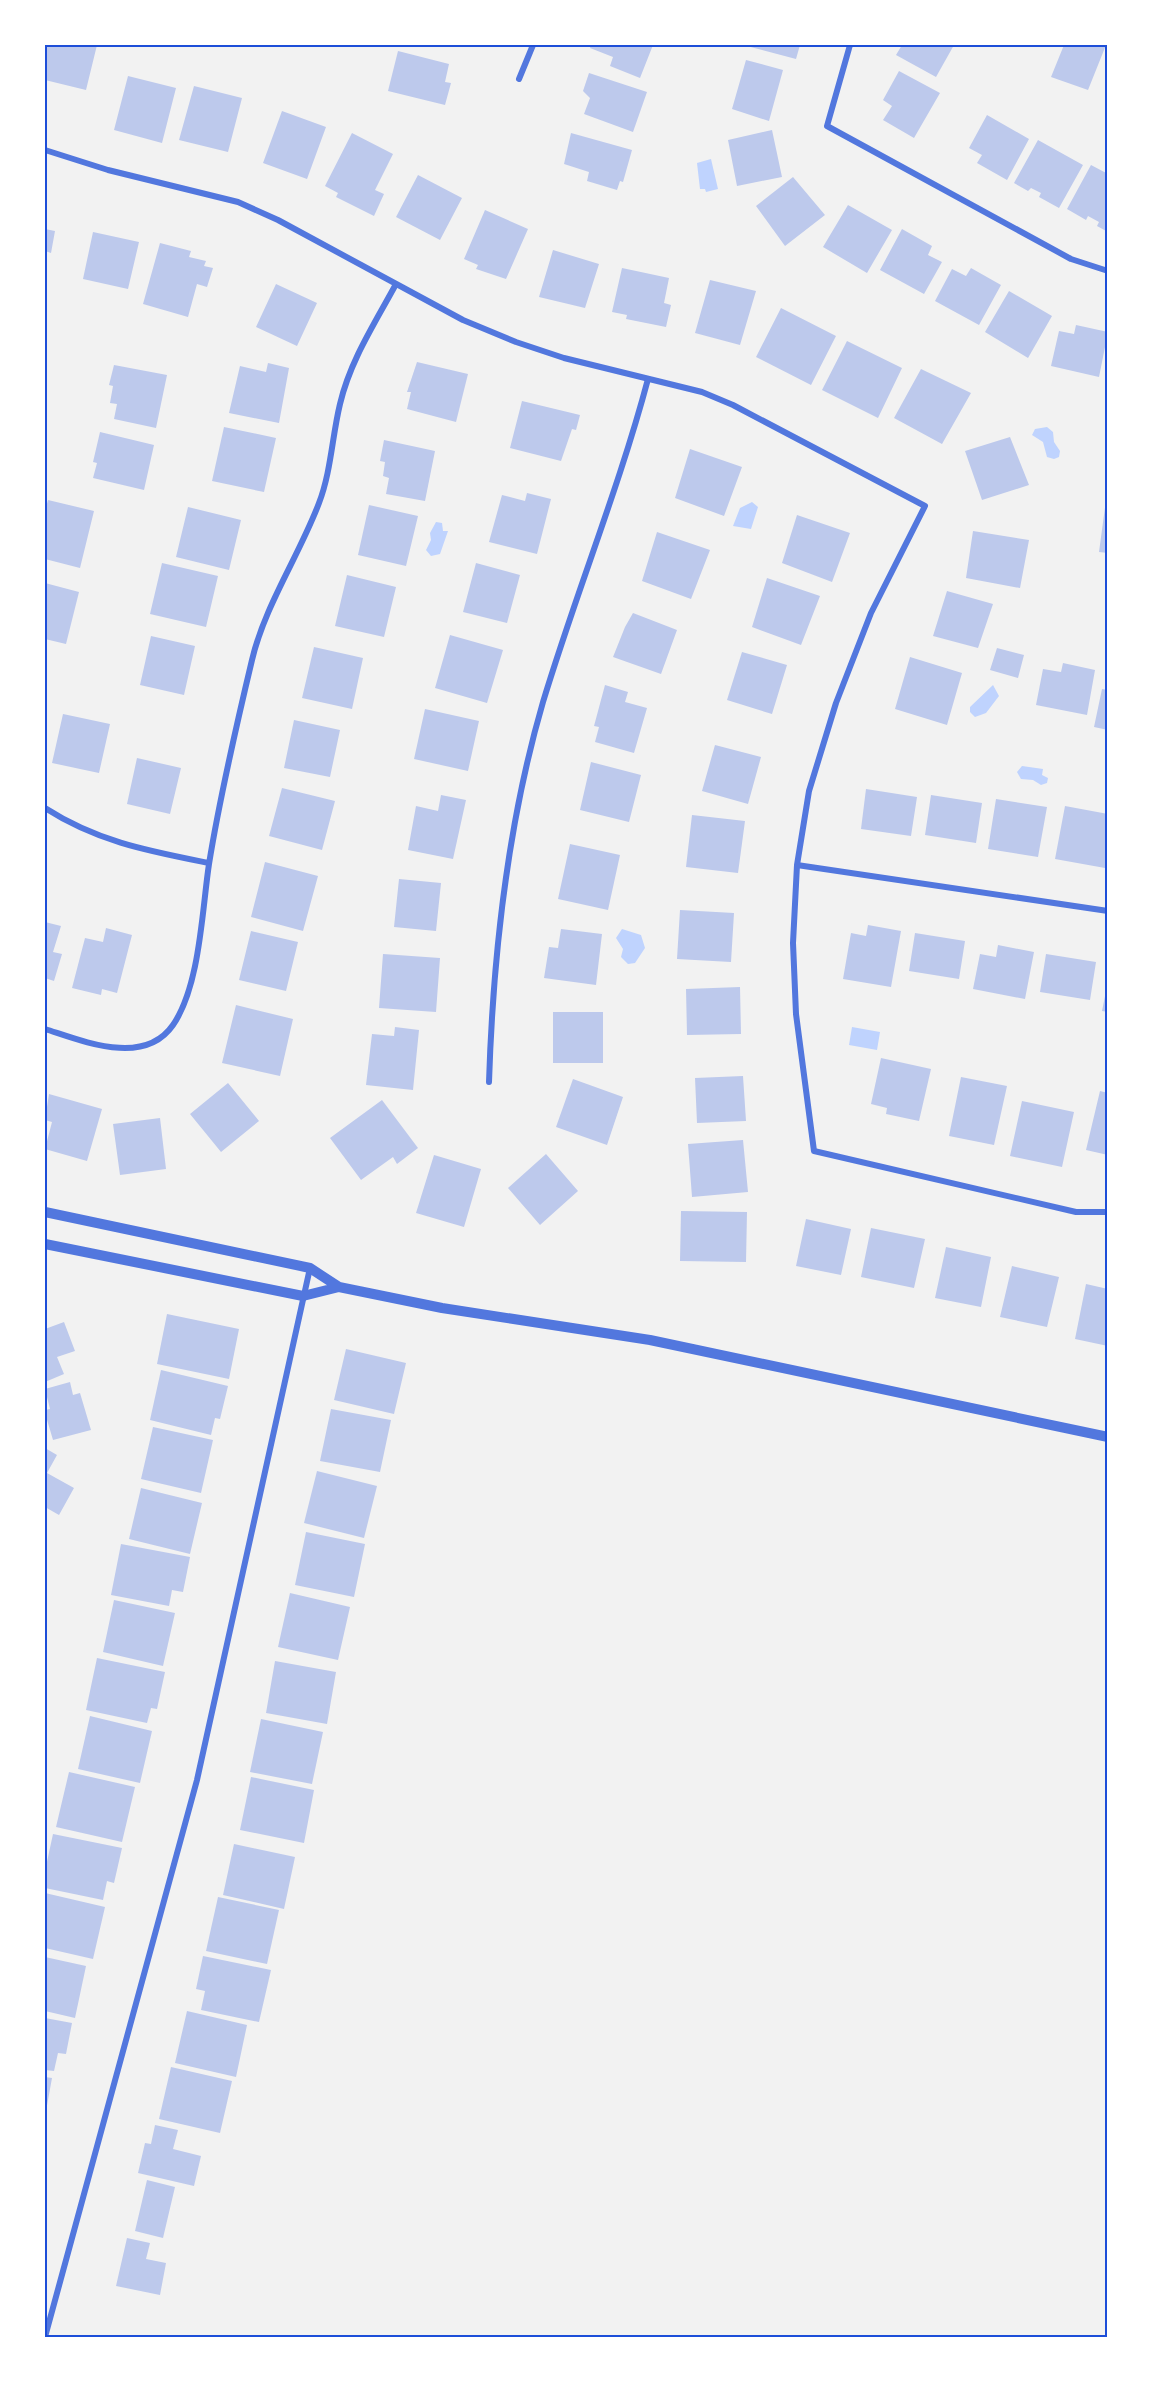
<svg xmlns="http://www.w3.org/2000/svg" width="1153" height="2383" font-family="Overpass,sans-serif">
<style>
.water{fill:#bfd3fe}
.building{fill:#bdc9ec}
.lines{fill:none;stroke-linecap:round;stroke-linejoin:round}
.minor{stroke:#5277de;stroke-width:6}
.tertiary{stroke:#5277de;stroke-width:10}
.neatline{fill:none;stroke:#1d4ed8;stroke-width:2}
</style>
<rect width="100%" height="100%" fill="#f2f2f2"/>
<!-- water -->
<path class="water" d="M 711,159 L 718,189 L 706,192 L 705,189 L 700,189 L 697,163 Z
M 1047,427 L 1053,432 L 1054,442 L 1060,451 L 1059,457 L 1054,459 L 1047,457 L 1043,442 L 1032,435 L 1035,429 Z
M 752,502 L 758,507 L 751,529 L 733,526 L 740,508 Z
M 436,522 L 442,523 L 443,531 L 448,531 L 440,554 L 431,556 L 426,550 L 431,540 L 430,533 Z
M 993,685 L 999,696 L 986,713 L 975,717 L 970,712 L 970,707 Z
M 1022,766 L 1043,769 L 1042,775 L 1048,778 L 1047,783 L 1041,785 L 1033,780 L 1021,779 L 1017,772 Z
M 622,929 L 641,935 L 645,948 L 635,963 L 628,964 L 621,957 L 623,949 L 616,938 Z
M 852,1027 L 880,1032 L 877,1050 L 849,1045 Z"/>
<!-- building -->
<path class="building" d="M 46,45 L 97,45 L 86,90 L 45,80 Z
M 591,45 L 653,45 L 640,78 L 610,66 L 613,57 L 590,48 Z
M 743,45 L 800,45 L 796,59 Z
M 902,45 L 954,45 L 936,77 L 896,55 Z
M 1064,45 L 1106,45 L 1088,90 L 1051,77 Z
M 398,51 L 449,64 L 445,82 L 451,83 L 445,105 L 388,91 Z
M 746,60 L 783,70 L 769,121 L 732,109 Z
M 899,71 L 940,93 L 914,138 L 883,120 L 892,106 L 883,100 Z
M 589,73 L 647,92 L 633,132 L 584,114 L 590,98 L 583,91 Z
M 128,76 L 176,88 L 162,143 L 114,130 Z
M 194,86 L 242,98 L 228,152 L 179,140 Z
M 282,111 L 326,127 L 307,179 L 263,163 Z
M 987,115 L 1029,139 L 1007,180 L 977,163 L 982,155 L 969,148 Z
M 772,130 L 782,177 L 737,186 L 728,140 Z
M 352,133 L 393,154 L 375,190 L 384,194 L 374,216 L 336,197 L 338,193 L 325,186 Z
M 571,133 L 632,150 L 623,182 L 620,181 L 617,190 L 587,181 L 589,172 L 564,164 Z
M 1038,140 L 1083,165 L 1059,208 L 1039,197 L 1041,193 L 1031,188 L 1028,191 L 1014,183 Z
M 1091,165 L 1108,174 L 1108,232 L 1097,226 L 1099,222 L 1088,216 L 1086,220 L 1067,209 Z
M 418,175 L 462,198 L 440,240 L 396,217 Z
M 793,177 L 825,215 L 785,246 L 756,206 Z
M 848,205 L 892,230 L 867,273 L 823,247 Z
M 485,210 L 528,229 L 506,279 L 476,269 L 478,265 L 464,259 Z
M 45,229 L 55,231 L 51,253 L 45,251 Z
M 902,229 L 932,246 L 928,255 L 942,262 L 924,294 L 880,270 Z
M 93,232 L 139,242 L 128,289 L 83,279 Z
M 160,243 L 191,251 L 189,257 L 206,261 L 204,266 L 213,268 L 207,287 L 197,284 L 188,317 L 143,304 Z
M 553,250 L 599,264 L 585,308 L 539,297 Z
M 622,268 L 669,278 L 664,303 L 671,305 L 666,327 L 626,319 L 627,315 L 612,312 Z
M 971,268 L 1001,285 L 979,325 L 935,301 L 952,269 L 966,276 Z
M 710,280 L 756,291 L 740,345 L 695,333 Z
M 276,284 L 317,303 L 297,346 L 256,327 Z
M 1009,291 L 1052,316 L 1028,358 L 985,332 Z
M 781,308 L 836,336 L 811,385 L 756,357 Z
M 1076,325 L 1108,332 L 1099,377 L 1051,366 L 1059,331 L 1074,334 Z
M 847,341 L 902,368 L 878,418 L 822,390 Z
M 417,362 L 468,374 L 456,422 L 407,409 L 411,392 L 407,392 Z
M 268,363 L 289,368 L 279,423 L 229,413 L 240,366 L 266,372 Z
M 114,365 L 167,375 L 156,428 L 114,419 L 117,404 L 110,403 L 113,386 L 109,385 Z
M 921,369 L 971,393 L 942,444 L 894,418 Z
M 522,401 L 580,415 L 576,430 L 572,429 L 561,461 L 510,448 Z
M 224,427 L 276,438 L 264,492 L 212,481 Z
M 100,432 L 154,445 L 144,490 L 93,478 L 97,463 L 93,462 Z
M 1010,437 L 1029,485 L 982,500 L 965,451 Z
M 384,440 L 435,451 L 425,501 L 386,494 L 389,478 L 383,476 L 385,462 L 380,461 Z
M 690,449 L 742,467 L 724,516 L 675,498 Z
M 527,493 L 551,499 L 537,554 L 489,542 L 502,495 L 525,501 Z
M 48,500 L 94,511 L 80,568 L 45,559 L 45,511 Z
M 1106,500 L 1108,501 L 1108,553 L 1099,552 Z
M 369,505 L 418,516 L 406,566 L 358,555 Z
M 188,507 L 241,520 L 229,570 L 176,557 Z
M 797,515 L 850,533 L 832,582 L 782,563 Z
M 973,531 L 1029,540 L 1020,588 L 966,578 Z
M 657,532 L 710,550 L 691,599 L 642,581 Z
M 162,563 L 218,576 L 206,627 L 150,614 Z
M 476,563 L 520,575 L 507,623 L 463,612 Z
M 347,575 L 396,587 L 384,637 L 335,626 Z
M 767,578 L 820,596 L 801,645 L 752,627 Z
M 45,583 L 79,592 L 66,644 L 45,639 Z
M 947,591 L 993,604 L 978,648 L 933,636 Z
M 633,613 L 677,630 L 661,674 L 613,657 L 625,627 Z
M 450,635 L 503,650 L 487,703 L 435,688 Z
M 151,636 L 195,646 L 184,695 L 140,685 Z
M 314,647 L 363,658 L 352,709 L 302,698 Z
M 997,648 L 1024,655 L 1018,678 L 990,670 Z
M 742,652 L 787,665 L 772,714 L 727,700 Z
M 910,657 L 962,673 L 947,725 L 895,709 Z
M 1063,663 L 1095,670 L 1087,715 L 1036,705 L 1043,669 L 1061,672 Z
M 605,685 L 628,692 L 625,702 L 647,708 L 634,753 L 595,742 L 599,727 L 594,726 Z
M 1102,689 L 1108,690 L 1108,730 L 1094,727 Z
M 425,709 L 479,721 L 468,771 L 414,759 Z
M 63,714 L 110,724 L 99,773 L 52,763 Z
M 294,720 L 340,730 L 330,777 L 284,768 Z
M 715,745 L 761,757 L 748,804 L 702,791 Z
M 137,758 L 181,768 L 170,814 L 127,804 Z
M 591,762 L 641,775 L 629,822 L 580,810 Z
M 282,788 L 335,801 L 322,850 L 269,836 Z
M 866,789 L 917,797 L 911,836 L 861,829 Z
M 441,795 L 466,800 L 453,859 L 408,850 L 416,806 L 438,811 Z
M 931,795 L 982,803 L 976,843 L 925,835 Z
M 996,799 L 1047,807 L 1038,857 L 988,849 Z
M 1065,806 L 1108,814 L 1105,868 L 1055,859 Z
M 692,815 L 745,821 L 738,873 L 686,867 Z
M 570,844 L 620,855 L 608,910 L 558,899 Z
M 265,862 L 318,876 L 303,931 L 251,917 Z
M 399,879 L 441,883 L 436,931 L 394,927 Z
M 680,910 L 734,913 L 731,962 L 677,959 Z
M 45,922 L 61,926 L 53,952 L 62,954 L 54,981 L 45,978 Z
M 868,925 L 901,931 L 891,987 L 843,979 L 851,933 L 866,936 Z
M 106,928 L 132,935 L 117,993 L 102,989 L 101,995 L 72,988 L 85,938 L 103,942 Z
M 561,929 L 602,934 L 596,985 L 544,978 L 549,947 L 558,948 Z
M 251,931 L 298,942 L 286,991 L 239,980 Z
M 915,933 L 965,941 L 959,979 L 909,971 Z
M 998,945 L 1034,952 L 1025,999 L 973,989 L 980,954 L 996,957 Z
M 383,954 L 440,958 L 436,1012 L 379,1008 Z
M 1046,954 L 1096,962 L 1090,1000 L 1040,992 Z
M 1107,986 L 1108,986 L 1108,1012 L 1102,1011 Z
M 740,987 L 741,1034 L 687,1035 L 686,989 Z
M 236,1005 L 293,1019 L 280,1076 L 222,1063 Z
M 553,1012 L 603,1012 L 603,1063 L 553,1063 Z
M 395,1027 L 419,1030 L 413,1090 L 366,1085 L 372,1034 L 394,1036 Z
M 881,1058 L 931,1069 L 919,1121 L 886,1114 L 887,1108 L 871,1104 Z
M 743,1076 L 746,1121 L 697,1123 L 695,1078 Z
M 961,1077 L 1007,1086 L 994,1145 L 949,1136 Z
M 573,1079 L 623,1097 L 607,1145 L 556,1127 Z
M 228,1083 L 259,1121 L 221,1152 L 190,1114 Z
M 1100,1091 L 1108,1093 L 1108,1155 L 1086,1150 Z
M 49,1094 L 102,1109 L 87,1161 L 45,1149 L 52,1122 L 45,1120 Z
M 382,1100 L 418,1148 L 397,1164 L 393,1157 L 361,1180 L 330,1138 Z
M 1022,1101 L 1074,1112 L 1062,1167 L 1010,1156 Z
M 160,1118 L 166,1169 L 120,1175 L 113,1124 Z
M 743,1140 L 748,1192 L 692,1197 L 688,1144 Z
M 546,1154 L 578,1191 L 540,1225 L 508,1188 Z
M 434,1155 L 481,1169 L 464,1227 L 416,1213 Z
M 681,1211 L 747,1212 L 746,1262 L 680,1261 Z
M 806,1219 L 851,1229 L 841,1275 L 796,1266 Z
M 871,1228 L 925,1239 L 914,1288 L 861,1277 Z
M 946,1247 L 991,1257 L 981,1307 L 935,1298 Z
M 1012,1266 L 1059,1277 L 1047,1327 L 1000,1317 Z
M 1086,1284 L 1108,1289 L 1108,1346 L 1075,1339 Z
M 167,1314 L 239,1329 L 229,1379 L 157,1364 Z
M 64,1322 L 75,1351 L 57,1357 L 64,1374 L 45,1382 L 45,1329 Z
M 346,1349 L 406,1363 L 394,1414 L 334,1400 Z
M 161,1370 L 228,1386 L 220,1419 L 215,1418 L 211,1435 L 150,1420 Z
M 70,1382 L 73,1395 L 80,1393 L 91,1430 L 53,1440 L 45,1413 L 45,1410 L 50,1409 L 45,1389 Z
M 331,1409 L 391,1420 L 380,1472 L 320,1461 Z
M 153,1427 L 213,1440 L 201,1493 L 141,1479 Z
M 45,1448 L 57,1455 L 47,1473 L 74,1488 L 59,1515 L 45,1507 Z
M 317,1471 L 377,1486 L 364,1538 L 304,1523 Z
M 141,1488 L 202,1503 L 190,1554 L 129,1539 Z
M 306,1532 L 365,1544 L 354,1597 L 295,1585 Z
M 121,1544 L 190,1557 L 183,1592 L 172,1590 L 169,1606 L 111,1595 Z
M 290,1593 L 350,1607 L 338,1660 L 278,1647 Z
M 114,1600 L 175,1613 L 163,1666 L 103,1652 Z
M 97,1658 L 165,1672 L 157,1709 L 151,1708 L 147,1723 L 86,1710 Z
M 275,1661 L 336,1672 L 327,1724 L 266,1713 Z
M 90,1716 L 152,1731 L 140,1783 L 78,1769 Z
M 261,1719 L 323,1732 L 312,1784 L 250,1772 Z
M 69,1772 L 135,1787 L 122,1842 L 56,1827 Z
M 251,1777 L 314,1790 L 304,1843 L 240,1830 Z
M 53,1834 L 122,1848 L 114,1883 L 107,1881 L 103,1900 L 45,1888 L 45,1871 Z
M 234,1844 L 295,1857 L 284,1909 L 223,1895 Z
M 45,1893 L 105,1907 L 93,1959 L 45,1948 Z
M 218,1897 L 279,1910 L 267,1964 L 206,1951 Z
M 203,1956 L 271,1970 L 259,2022 L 201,2010 L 205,1991 L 196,1989 Z
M 45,1957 L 86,1966 L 75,2018 L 45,2011 Z
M 187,2011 L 247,2025 L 236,2077 L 175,2063 Z
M 45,2018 L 72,2023 L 66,2054 L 58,2053 L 54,2071 L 45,2070 Z
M 171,2067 L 232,2081 L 220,2133 L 159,2119 Z
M 45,2077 L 52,2078 L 46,2111 L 45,2111 Z
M 155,2125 L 178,2130 L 173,2149 L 201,2156 L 194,2186 L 138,2173 L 145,2143 L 151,2144 Z
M 147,2180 L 175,2187 L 163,2238 L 135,2231 Z
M 127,2238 L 150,2243 L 146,2259 L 166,2263 L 160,2295 L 116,2286 Z"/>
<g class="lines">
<!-- minor -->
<path class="minor" d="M 850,45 L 827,126 L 1071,259 L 1108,271
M 519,79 L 533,45
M 45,150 L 108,170 L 238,202 L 278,220 L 463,320 L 516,342 L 564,358 L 702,392 L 733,405 L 925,506 L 871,613 L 836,703 L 809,791 L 797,865 L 793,943 L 796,1014 L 814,1151 L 1076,1212 L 1108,1212
M 45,808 C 98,842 149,851 209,863
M 797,865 L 1108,911
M 45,1029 C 83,1041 144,1067 173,1025 C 200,986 202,910 209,864 C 220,796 236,727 252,660 C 265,605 299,556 319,503 C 331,472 332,437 340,404 C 350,361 375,323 396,284
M 489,1082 C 493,957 508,822 543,702 C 576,593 619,488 648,379
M 45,2337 L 197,1780 L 310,1268"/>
<!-- tertiary -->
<path class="tertiary" d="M 45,1212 L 310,1268 L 339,1287 L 442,1308 L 650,1340 L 1108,1437
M 45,1244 L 303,1296 L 339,1287"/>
</g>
<!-- border -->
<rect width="1153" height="2383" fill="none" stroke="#ffffff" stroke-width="93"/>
<rect x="46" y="46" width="1060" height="2290" class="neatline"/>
</svg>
